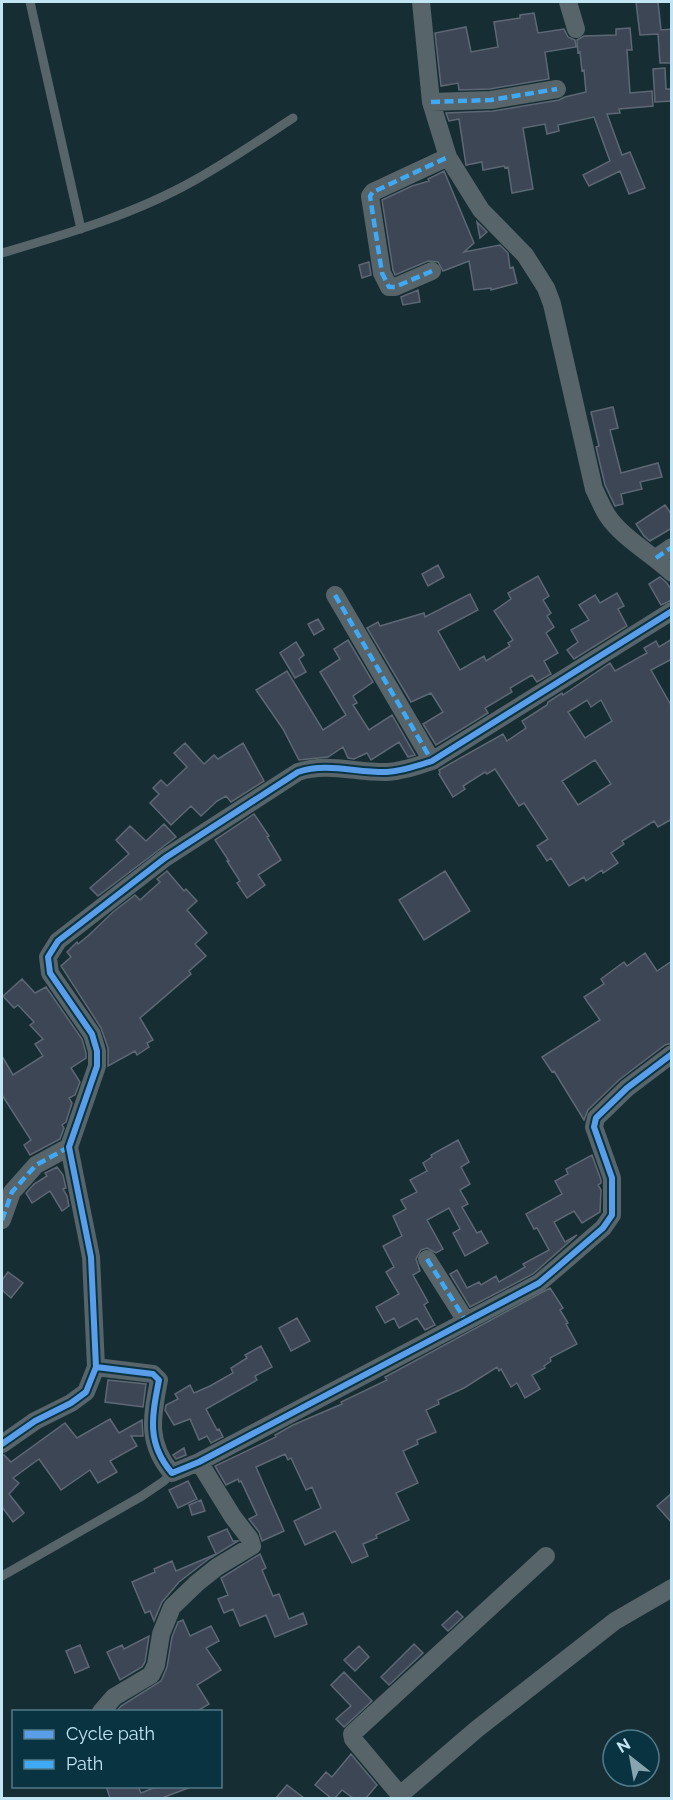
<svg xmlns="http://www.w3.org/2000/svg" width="673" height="1800" font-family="Raleway,sans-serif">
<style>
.building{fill:#3c4655;stroke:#5e6875;stroke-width:1.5;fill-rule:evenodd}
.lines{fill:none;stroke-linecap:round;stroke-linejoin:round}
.service{stroke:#576469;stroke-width:9}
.minor{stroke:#576469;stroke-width:18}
.quiet{stroke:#3fa9f5;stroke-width:4.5;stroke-dasharray:9 4.5;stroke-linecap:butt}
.cycleway-casing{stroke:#093341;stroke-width:10}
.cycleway{stroke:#5a9eea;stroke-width:6}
</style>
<rect width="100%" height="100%" fill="#162d34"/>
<!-- building -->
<path class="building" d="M 636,2 L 658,2 L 661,30 L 672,29 L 672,63 L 660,63 L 658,34 L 640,35 Z
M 534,13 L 538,33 L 564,29 L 568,37 L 575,40 L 576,47 L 545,52 L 549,79 L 490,89 L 459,90 L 458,83 L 441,86 L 435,33 L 466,27 L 471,52 L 498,47 L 494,22 L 520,18 L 520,15 Z
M 630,28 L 632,50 L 627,50 L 630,93 L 652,91 L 653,106 L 619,109 L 620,113 L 607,114 L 622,155 L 630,152 L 645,188 L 629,194 L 620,171 L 589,186 L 583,175 L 610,161 L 594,117 L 558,125 L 559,131 L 547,134 L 545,124 L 523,128 L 533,189 L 512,193 L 508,167 L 505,168 L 504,166 L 483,170 L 482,162 L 466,165 L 459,119 L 449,121 L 446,113 L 493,111 L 559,100 L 565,97 L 586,92 L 584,70 L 582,71 L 580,52 L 578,53 L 577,40 L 584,36 L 616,35 L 616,29 Z
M 665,68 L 666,89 L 672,89 L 672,101 L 655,102 L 653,69 Z
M 444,171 L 474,243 L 464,252 L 500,245 L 508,253 L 510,268 L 513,267 L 517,283 L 491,290 L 491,288 L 474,290 L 469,261 L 443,271 L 438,262 L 428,261 L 395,275 L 393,270 L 382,200 L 412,186 L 429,181 L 428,179 Z
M 477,222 L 487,232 L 480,238 Z
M 369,262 L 371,275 L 362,278 L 359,265 Z
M 418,290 L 420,302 L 403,305 L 401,297 Z
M 613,407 L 618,428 L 610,430 L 621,473 L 658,463 L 662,477 L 640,482 L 642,489 L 621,494 L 623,504 L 615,506 L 605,485 L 596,447 L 599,446 L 591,412 Z
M 665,505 L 672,515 L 672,528 L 650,541 L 644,536 L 636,524 Z
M 438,565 L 444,577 L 428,586 L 422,574 Z
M 538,576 L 549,596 L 543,600 L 551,613 L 547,616 L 554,627 L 546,633 L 558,653 L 544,661 L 551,674 L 537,682 L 532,675 L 510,688 L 512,692 L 485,708 L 488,713 L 436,745 L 423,724 L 443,712 L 431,693 L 411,702 L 367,628 L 378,622 L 380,626 L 424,613 L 425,617 L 470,594 L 478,610 L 438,631 L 460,670 L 484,656 L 486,661 L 510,646 L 508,643 L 513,640 L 494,611 L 511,599 L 508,593 Z
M 660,577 L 667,583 L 672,591 L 672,600 L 661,605 L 649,584 Z
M 617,593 L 624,606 L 618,609 L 627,626 L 574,659 L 567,650 L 578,642 L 571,630 L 589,620 L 579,605 L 595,595 L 600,603 Z
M 318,619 L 324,629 L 314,635 L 308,624 Z
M 672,639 L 672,659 L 651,670 L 672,707 L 672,819 L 658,827 L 654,821 L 622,841 L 624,844 L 611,853 L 618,863 L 603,873 L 602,870 L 586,881 L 584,877 L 569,886 L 551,858 L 547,861 L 537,846 L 548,839 L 524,803 L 519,806 L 495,769 L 487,774 L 485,772 L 463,786 L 465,789 L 453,797 L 439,774 L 440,773 L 439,770 L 503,734 L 507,741 L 526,728 L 522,721 L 547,705 L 548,702 L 562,693 L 563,695 L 610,663 L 615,671 L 647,653 L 644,648 L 656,641 L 659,647 ZM 587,700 L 591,707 L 601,700 L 612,721 L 585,738 L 568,712 ZM 595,760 L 611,784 L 578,805 L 562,781 Z
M 348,640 L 373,682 L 353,696 L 357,703 L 353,705 L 369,730 L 392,715 L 415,755 L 408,757 L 399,742 L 371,760 L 367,753 L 354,759 L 348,758 L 343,747 L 328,757 L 299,760 L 283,729 L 256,690 L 287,671 L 323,730 L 346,715 L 320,672 L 340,659 L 334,649 Z
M 296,642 L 304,655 L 299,659 L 306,672 L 295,678 L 280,653 Z
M 185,743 L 204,764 L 214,755 L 218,759 L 243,743 L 264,781 L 231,802 L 226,796 L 217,801 L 201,816 L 191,806 L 171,825 L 150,803 L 159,794 L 153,788 L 161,780 L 167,786 L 187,767 L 174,753 Z
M 254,814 L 269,836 L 267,837 L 281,860 L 258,875 L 265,885 L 247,898 L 237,883 L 240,881 L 227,861 L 229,861 L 215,840 Z
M 164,824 L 176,837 L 98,896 L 90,888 L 129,854 L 116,840 L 130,826 L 146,841 Z
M 167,871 L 184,891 L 186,889 L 197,901 L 187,910 L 207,933 L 195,944 L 206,956 L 189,971 L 191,974 L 140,1018 L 153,1040 L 147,1043 L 149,1047 L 137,1055 L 135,1051 L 108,1066 L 108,1048 L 101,1028 L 61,966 L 71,957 L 67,952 L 77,942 L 78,944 L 89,935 L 113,912 L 135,895 L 140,900 L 160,882 L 157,879 Z
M 445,871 L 470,911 L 424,940 L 399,900 Z
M 645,953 L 657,971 L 672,961 L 672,1043 L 665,1045 L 619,1080 L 588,1110 L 584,1120 L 554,1071 L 552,1072 L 542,1057 L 600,1020 L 584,997 L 604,984 L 601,979 L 613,970 L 624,962 L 627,966 Z
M 22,979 L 35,993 L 46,987 L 82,1039 L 86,1053 L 86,1058 L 71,1068 L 80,1082 L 75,1095 L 69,1098 L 72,1103 L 66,1122 L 62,1125 L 64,1128 L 60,1139 L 30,1155 L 24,1145 L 31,1140 L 2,1095 L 2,1056 L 13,1075 L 43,1056 L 35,1044 L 43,1039 L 30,1025 L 34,1022 L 18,1005 L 14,1008 L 3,996 Z
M 458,1140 L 469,1162 L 461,1167 L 470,1184 L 460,1190 L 468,1204 L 462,1207 L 477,1233 L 481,1231 L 488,1243 L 465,1256 L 453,1233 L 460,1229 L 449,1208 L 427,1220 L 443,1249 L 436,1253 L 427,1248 L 421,1250 L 416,1259 L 420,1271 L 413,1275 L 428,1302 L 424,1305 L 435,1325 L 425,1330 L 417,1318 L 399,1328 L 394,1318 L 385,1323 L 376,1307 L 399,1294 L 386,1272 L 394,1267 L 383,1246 L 402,1236 L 393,1216 L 406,1209 L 401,1200 L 417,1192 L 410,1180 L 427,1171 L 423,1163 L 432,1157 L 431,1155 Z
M 592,1155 L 601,1180 L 601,1183 L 598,1185 L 601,1190 L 600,1212 L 582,1223 L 574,1211 L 554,1222 L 565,1242 L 577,1235 L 533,1274 L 470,1307 L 450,1274 L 457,1270 L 467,1288 L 479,1282 L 481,1285 L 496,1276 L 499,1282 L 525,1267 L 523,1264 L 549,1250 L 537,1228 L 534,1229 L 526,1214 L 562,1194 L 555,1181 L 568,1174 L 566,1169 Z
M 57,1167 L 63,1175 L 66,1188 L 63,1189 L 67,1196 L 69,1206 L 62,1211 L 50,1191 L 32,1203 L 26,1193 L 34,1184 L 47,1176 L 45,1173 Z
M 8,1272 L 23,1283 L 11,1298 L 2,1290 L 2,1280 Z
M 550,1288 L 563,1308 L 560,1310 L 568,1323 L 566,1324 L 577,1344 L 550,1358 L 551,1361 L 544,1366 L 545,1368 L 532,1375 L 540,1389 L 525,1398 L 517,1383 L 511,1387 L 501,1369 L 499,1371 L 497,1367 L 464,1388 L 438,1400 L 439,1404 L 426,1410 L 436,1432 L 417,1440 L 418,1444 L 403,1451 L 418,1483 L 396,1493 L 409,1520 L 376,1535 L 377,1538 L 363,1544 L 368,1556 L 352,1563 L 335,1531 L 305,1545 L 294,1521 L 321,1508 L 312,1487 L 306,1490 L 291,1458 L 288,1460 L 285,1454 L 256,1467 L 284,1531 L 262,1541 L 259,1532 L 249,1519 L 257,1515 L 241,1481 L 239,1482 L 238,1479 L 226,1485 L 215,1466 L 276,1437 L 275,1435 L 293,1425 L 342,1404 L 341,1402 L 387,1380 L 385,1377 Z
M 297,1318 L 310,1341 L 291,1351 L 279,1328 Z
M 261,1346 L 272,1367 L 255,1376 L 257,1380 L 206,1409 L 217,1430 L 219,1429 L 223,1437 L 211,1443 L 207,1436 L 199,1440 L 190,1419 L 174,1425 L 165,1410 L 166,1405 L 178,1399 L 175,1394 L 190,1385 L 194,1393 L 210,1386 L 233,1373 L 231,1368 L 247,1358 L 245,1355 Z
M 108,1380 L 146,1384 L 143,1407 L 105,1402 Z
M 110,1419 L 119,1433 L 142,1420 L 143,1436 L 131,1436 L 137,1446 L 110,1461 L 117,1472 L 98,1483 L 90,1470 L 61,1490 L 39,1459 L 13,1478 L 19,1483 L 9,1494 L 24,1513 L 13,1522 L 2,1507 L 2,1455 L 4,1455 L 11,1462 L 65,1423 L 77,1438 Z
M 184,1448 L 186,1455 L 176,1459 L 173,1455 Z
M 188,1481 L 197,1499 L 178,1508 L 169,1490 Z
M 672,1493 L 672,1523 L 657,1506 Z
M 201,1500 L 205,1511 L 192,1515 L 189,1505 Z
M 227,1529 L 233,1541 L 238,1541 L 210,1558 L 179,1582 L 162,1602 L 154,1621 L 150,1611 L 145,1613 L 132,1582 L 155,1572 L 154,1569 L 172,1561 L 176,1571 L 216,1554 L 208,1537 Z
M 260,1554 L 266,1568 L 262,1570 L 273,1596 L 279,1594 L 289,1619 L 303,1613 L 307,1624 L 275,1637 L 266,1615 L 240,1626 L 233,1609 L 224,1613 L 218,1599 L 228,1595 L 221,1578 Z
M 457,1611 L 463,1617 L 448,1631 L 442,1625 Z
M 183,1620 L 190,1636 L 211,1626 L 219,1641 L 206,1648 L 221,1670 L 197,1685 L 209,1704 L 196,1712 L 116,1712 L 121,1706 L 161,1681 L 167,1667 L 172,1637 L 178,1622 Z
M 149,1636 L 145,1662 L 142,1667 L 120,1680 L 107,1652 L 122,1645 L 124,1649 Z
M 414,1644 L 423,1653 L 389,1685 L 381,1677 Z
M 80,1645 L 89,1667 L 75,1673 L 66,1651 Z
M 359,1646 L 369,1657 L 355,1671 L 344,1660 Z
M 344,1672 L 372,1701 L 344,1727 L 336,1719 L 351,1706 L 331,1685 Z
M 351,1754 L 377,1785 L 366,1798 L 353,1798 L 342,1790 L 335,1798 L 331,1798 L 315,1785 L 326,1772 L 332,1777 Z
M 287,1785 L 304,1798 L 276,1798 Z
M 106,1786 L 138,1786 L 141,1793 L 158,1786 L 191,1787 L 162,1798 L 110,1798 Z"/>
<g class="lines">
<!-- service -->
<path class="service" d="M 30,2 L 81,229
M 2,253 C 67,234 135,214 195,180 C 229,161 261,139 293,118
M 2,1576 L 142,1496 L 164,1481 L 172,1473"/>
<!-- minor -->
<path class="minor" d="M 421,2 L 431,102 L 448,157 L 481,210 L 525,255 L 546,288 L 552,304 L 594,489 C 598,497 602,507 607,515 C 622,538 652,554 672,573
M 568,2 L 576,29
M 431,102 L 491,100 L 557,89
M 432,271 L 395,287 L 389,287 L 382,273 L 370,196 L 373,192 L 448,157
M 656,558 L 672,547
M 335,595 L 432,761
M 2,1220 L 12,1192 L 36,1165 L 69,1147
M 427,1259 L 466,1321
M 96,1367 L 153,1374 L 159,1380 C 152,1416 146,1443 172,1473 L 199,1462 L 539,1283 L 552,1272 L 603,1228 L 612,1215 L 612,1178 L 594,1127 L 596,1118 L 627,1088 L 672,1054
M 2,1444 L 35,1421 L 71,1403 L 86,1392 L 96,1367 L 91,1257 L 69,1147 L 97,1066 L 97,1051 L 92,1034 L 50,973 L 48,957 L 58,941 L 165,858 L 298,772 C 327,762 357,773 387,772 C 403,771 417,766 432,761 L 672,611
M 546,1556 L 352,1734 L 353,1739 L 400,1795 L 477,1729 L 615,1621 L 672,1588
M 101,1712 L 114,1697 L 151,1675 L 156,1665 L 161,1634 L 172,1607 L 197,1583 L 217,1567 L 252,1546 L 250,1539 L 233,1517 L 199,1462"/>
<!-- quiet -->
<path class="quiet" d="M 431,102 L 491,100 L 557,89
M 432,271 L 395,287 L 389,287 L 382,273 L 370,196 L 373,192 L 448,157
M 656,558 L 672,547
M 335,595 L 432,761
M 2,1220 L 12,1192 L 36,1165 L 69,1147
M 427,1259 L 466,1321"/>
<defs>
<path id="cycleway" d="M 96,1367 L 153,1374 L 159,1380 C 152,1416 146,1443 172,1473 L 199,1462 L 539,1283 L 552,1272 L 603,1228 L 612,1215 L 612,1178 L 594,1127 L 596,1118 L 627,1088 L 672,1054
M 2,1444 L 35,1421 L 71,1403 L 86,1392 L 96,1367 L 91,1257 L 69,1147 L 97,1066 L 97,1051 L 92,1034 L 50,973 L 48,957 L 58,941 L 165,858 L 298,772 C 327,762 357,773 387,772 C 403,771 417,766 432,761 L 672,611"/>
</defs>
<!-- cycleway casing -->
<use href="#cycleway" class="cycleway-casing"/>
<!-- cycleway -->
<use href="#cycleway" class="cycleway"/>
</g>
<!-- border -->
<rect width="673" height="1800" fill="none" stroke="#c2e5f4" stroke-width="6"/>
<!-- legend -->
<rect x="12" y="1710" width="210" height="78" fill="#093341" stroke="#537a89" stroke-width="1.5"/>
<rect x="24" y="1730" width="30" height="9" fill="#5a9eea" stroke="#537a89" stroke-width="1.5"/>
<text x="66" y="1740" font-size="18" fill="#c2e5f4">Cycle path</text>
<rect x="24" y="1760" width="30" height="9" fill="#3fa9f5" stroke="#537a89" stroke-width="1.5"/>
<text x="66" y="1770" font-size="18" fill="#c2e5f4">Path</text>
<!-- north arrow -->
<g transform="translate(631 1758) rotate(329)"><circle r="28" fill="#093341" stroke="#537a89" stroke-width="1.5"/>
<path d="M0-4.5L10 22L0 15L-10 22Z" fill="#86a5b1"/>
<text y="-9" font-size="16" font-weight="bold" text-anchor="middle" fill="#c2e5f4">N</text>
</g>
</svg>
